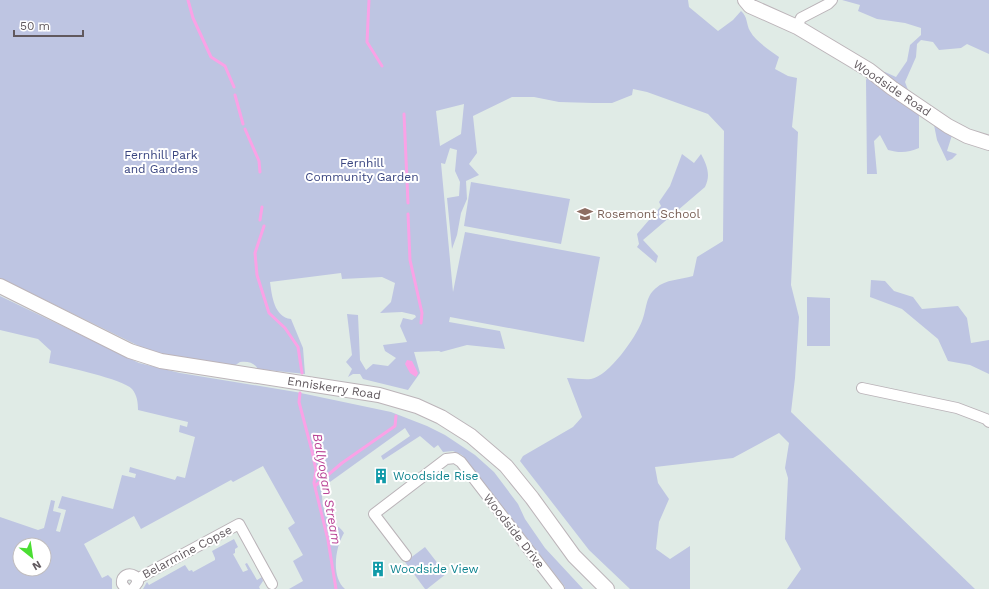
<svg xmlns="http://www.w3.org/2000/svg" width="989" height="589" font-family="'Work Sans',sans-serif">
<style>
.green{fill:#bec5e2;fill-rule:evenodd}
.water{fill:#faa2e6}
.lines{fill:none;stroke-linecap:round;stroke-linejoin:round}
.stream{stroke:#faa2e6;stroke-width:3}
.street-casing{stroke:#bab3b8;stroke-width:12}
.secondary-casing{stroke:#bcb4b9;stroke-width:16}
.street{stroke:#fff;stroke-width:10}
.secondary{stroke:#fff;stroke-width:14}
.labels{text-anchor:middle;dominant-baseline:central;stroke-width:4;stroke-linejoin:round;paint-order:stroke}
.street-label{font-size:12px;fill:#61595e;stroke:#fff}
.park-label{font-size:12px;fill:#394580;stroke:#fff}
.education-label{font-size:12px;fill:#785e54;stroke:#fff;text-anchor:start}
.culture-label{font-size:12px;fill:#0d838f;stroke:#fff;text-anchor:start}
.water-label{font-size:13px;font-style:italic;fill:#bb4798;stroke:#fff}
</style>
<rect width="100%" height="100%" fill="#e0ebe6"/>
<!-- green -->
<path class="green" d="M 0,0 L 688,0 L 689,7 L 718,31 L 733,20 L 741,11 C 748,17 746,24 750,31 C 756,42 770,50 779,57 L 775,69 L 788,76 L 797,78 L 792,127 L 798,132 L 791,285 L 799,317 L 795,378 L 791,412 L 975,589 L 787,589 L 801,569 L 785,539 L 788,478 L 785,468 L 789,443 L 779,433 L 733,458 L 655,467 L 658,483 L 669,499 L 659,522 L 656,549 L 670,559 L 690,546 L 690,589 L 630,589 L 589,550 L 520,461 L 523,456 L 573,427 L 582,417 L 567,378 C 574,378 584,380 591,379 C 609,376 636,337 642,321 C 647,309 645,297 656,288 C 666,279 680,280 693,276 L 697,257 L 723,241 L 724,131 L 708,114 L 647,92 L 633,89 L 632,95 L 612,103 L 593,103 L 559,102 L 534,97 L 512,97 L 473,116 L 477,153 L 469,164 L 479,175 L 466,181 L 467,199 L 461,213 L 457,235 L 452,249 L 447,198 L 459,196 L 460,182 L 455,171 L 457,150 L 450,148 L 445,164 L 441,163 L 453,292 L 465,232 L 600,257 L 584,342 L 450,317 L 449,322 L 500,331 L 505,349 L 467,345 L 441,352 L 439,351 L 414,352 L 420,373 L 408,390 L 363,379 L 360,374 L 353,374 L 348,377 L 352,369 L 346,362 L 352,355 L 347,314 L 358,315 L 360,360 L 366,370 L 373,364 L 388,366 L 396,358 L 385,351 L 383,345 L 407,342 L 400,326 L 403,318 L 412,320 L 416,317 L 415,315 L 402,312 L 380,313 L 391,302 L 395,283 L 382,277 L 342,279 L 341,273 L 270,282 C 272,296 274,317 291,319 L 303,348 L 305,374 L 258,369 C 254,362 247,361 240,362 L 234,366 L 163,355 L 145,349 L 0,278 ZM 464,104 L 461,134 L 440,146 L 436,111 Z
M 842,0 L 989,0 L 989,54 L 967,44 L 961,48 L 939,50 L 933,42 L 921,40 L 917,44 L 916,57 L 905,82 L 908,90 L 881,73 L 885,72 L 896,77 L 907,61 L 910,45 L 921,35 L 921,28 L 905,23 L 877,19 L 858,11 L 860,5 Z
M 869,74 L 919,112 L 919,148 C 908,153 899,153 888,150 L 880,135 L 874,141 L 877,174 L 867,174 L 866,80 Z
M 933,120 L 953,132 L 947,151 L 957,154 L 952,159 L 947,161 L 937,140 Z
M 682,154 L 694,163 L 701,154 C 707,165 711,175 705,187 L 643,240 L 658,256 L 656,263 L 637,247 L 639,244 L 637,234 L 661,206 L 659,202 L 670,186 Z
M 471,182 L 570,199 L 561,244 L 464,226 Z
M 871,280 L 885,281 L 894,291 L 913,297 L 922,309 L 958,306 L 967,318 L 971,343 L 989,340 L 989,374 L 970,365 L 948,361 L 938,339 L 902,309 L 870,297 Z
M 0,296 L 139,363 L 180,373 L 296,392 L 391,412 L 427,426 L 445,435 L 475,455 L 494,472 L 518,504 L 525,519 L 545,548 L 583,589 L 564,589 L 565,587 L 462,455 L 453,451 L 443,452 L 438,445 L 434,448 L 420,436 L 383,460 L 381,456 L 410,436 L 405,428 L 323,487 C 321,498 322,511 330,520 C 334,525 341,527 344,533 C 335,548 331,577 345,589 L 289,589 L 303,581 L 293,561 L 303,555 L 288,528 L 295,523 L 263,466 L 233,482 L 231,480 L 141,529 L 134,516 L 84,544 L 102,578 L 108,575 L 112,579 L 112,589 L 0,589 L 0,517 L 38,530 L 44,528 L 51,500 L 55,501 L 53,511 L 61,513 L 56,531 L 60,532 L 66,510 L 58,508 L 62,496 L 113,509 L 122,475 L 135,478 L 136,474 L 129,472 L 130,467 L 175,480 L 177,476 L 185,478 L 195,437 L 179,432 L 180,425 L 187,427 L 188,422 L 138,410 C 138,402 137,395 132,389 C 123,379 65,367 49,363 L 51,351 L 38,339 L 0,330 ZM 20,545 L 44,545 L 44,569 L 20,569 Z
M 807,297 L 830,298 L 830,346 L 807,346 Z
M 234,539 L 238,547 L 235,549 L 235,553 L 233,554 L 243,572 L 248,570 L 245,564 L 247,563 L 257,580 L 262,577 L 263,581 L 259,587 L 260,589 L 143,589 L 147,582 L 149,585 L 185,565 L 189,571 L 192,570 L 193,572 L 215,560 L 215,558 L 212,551 Z
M 425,547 L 446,574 L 427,589 L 425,589 L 405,562 Z"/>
<!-- water -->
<path class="water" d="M 407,360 L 412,361 L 418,373 L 416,377 L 410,373 L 405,364 Z"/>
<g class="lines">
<!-- stream -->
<path class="stream" d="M 188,0 L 193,18 L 211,57 L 225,66 L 234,87
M 369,0 L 367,42 L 382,66
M 235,95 L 243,124
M 404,114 L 408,203
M 245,129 L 259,161 L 260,172
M 408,214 L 410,260 L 422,313 L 421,323
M 260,220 L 262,207
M 264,226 L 255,253 L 257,275 L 269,313 L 285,328 L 298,347 L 302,373
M 300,393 L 299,402 L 312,451 L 316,470 L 314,483 L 328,540 L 336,589
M 315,486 L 342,463 L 395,426 L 396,416"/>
<defs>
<path id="street" d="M 797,27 L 801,18 L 828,4 L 832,0
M 862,388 L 957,408 L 986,419 L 989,422
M 406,556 L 374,514 L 446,459 L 455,458 L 461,462 L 559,589
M 137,579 L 239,524 L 272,584
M 126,589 L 122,584 C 121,576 128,572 135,576 L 138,582 L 133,589"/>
<path id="secondary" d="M 745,0 L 750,6 L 797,27 L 869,70 L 892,88 L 948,126 L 967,136 L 989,143
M 0,286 L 130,351 L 161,361 L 379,395 L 417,406 L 441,417 L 471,436 L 506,466 L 532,498 L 574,556 L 607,589"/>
</defs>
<!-- street casing -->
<use href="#street" class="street-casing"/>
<!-- secondary casing -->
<use href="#secondary" class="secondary-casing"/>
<!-- street -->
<use href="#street" class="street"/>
<!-- secondary -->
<use href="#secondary" class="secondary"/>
</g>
<!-- icons -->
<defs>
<symbol id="school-bare" viewBox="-9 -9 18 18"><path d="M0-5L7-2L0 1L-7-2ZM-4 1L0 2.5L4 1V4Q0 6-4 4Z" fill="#8d6e63" stroke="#fff" stroke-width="2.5" paint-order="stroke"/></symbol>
<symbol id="building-bare" viewBox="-9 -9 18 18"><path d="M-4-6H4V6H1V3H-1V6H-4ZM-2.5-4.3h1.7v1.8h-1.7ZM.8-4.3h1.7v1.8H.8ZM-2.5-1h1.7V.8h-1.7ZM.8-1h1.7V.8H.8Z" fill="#0f9aa8" stroke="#fff" stroke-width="2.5" paint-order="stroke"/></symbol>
</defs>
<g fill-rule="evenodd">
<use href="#school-bare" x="574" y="203" width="22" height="22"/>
<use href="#building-bare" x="370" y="465" width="22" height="22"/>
<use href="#building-bare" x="367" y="558" width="22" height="22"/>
</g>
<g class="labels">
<!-- street labels -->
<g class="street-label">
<text transform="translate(892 88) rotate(34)">Woodside Road</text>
<text transform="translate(334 388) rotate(9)">Enniskerry Road</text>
<text transform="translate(514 531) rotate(52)">Woodside Drive</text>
<text transform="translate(187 552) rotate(-28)">Belarmine Copse</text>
</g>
<!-- park labels -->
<g class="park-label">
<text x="161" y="155">Fernhill Park<tspan x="161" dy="14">and Gardens</tspan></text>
<text x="362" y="163">Fernhill<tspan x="362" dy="14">Community Garden</tspan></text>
</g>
<!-- education labels -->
<g class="education-label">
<text x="597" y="214">Rosemont School</text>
</g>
<!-- culture labels -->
<g class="culture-label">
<text x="393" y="476">Woodside Rise</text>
<text x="390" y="569">Woodside View</text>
</g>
<!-- water labels -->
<g class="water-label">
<text transform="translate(327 489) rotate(80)">Ballyogan Stream</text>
</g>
</g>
<!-- north arrow -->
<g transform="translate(32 557) rotate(150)"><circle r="19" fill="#ffffff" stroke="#c0bdbf"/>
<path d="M0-3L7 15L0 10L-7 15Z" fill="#4bde33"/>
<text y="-6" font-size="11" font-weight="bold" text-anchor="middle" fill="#61595e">N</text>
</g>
<!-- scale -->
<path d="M14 30v6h69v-6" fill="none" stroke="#61595e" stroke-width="2"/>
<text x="20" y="30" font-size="12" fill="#61595e" stroke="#ffffff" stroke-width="3" paint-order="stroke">50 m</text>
</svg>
